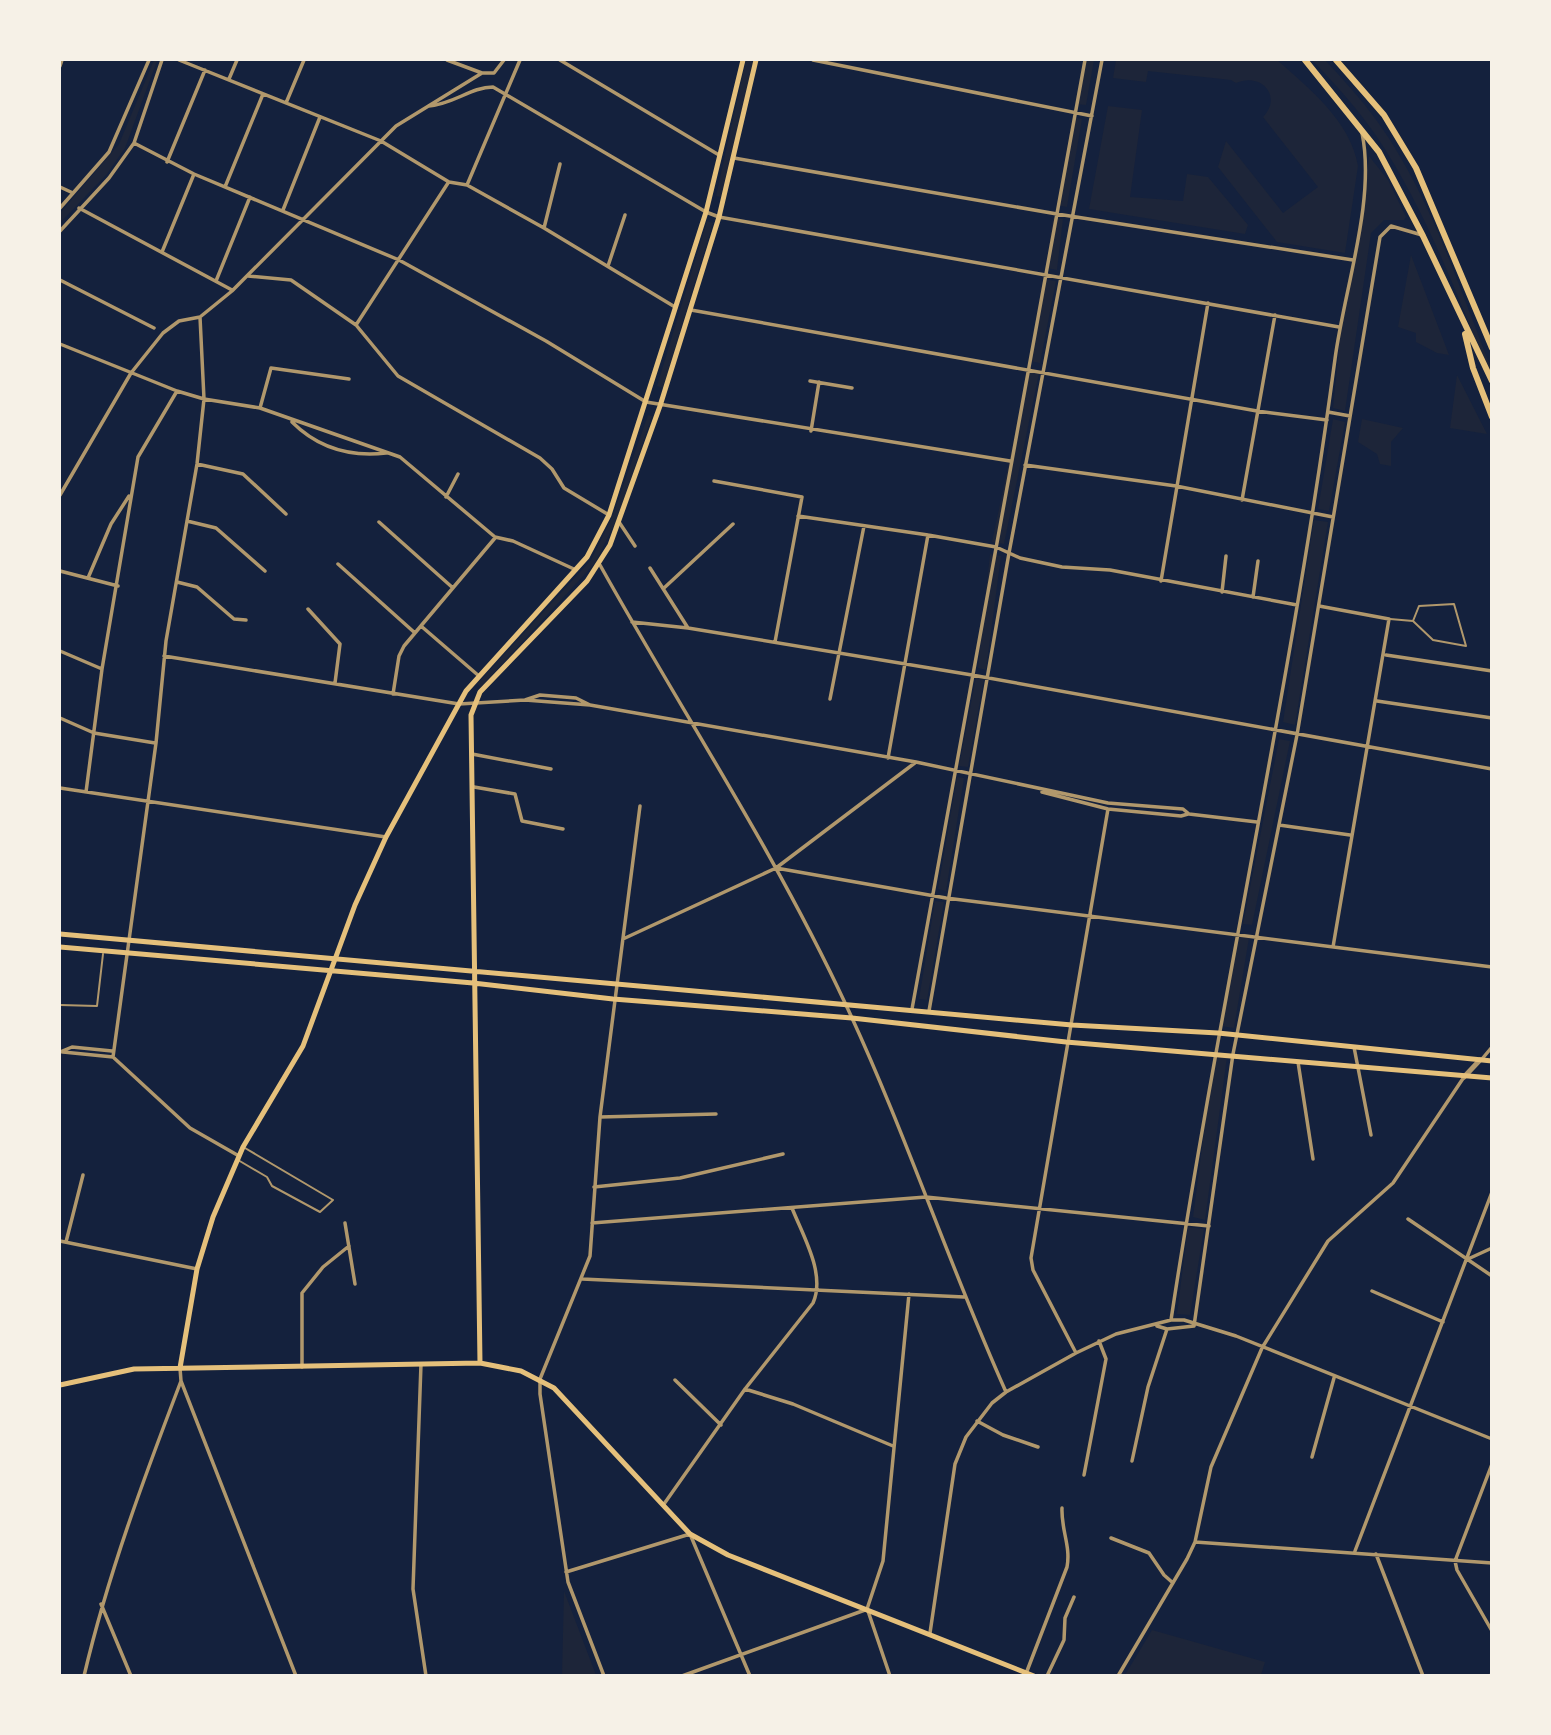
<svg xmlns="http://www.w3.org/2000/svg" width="1551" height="1735" font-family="Jost,sans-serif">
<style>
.green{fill:#1d2539}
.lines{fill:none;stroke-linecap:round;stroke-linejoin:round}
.service{stroke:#b1986c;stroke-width:2}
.minor{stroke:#b1986c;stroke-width:3.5}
.tertiary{stroke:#b1986c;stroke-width:5}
.secondary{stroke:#e5c07b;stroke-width:5}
.trunk{stroke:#e5c07b;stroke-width:6}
</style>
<rect width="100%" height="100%" fill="#14213d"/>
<!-- green -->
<path class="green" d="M 154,60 L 157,61 L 125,148 L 107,174 L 60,223 L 60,213 L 119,144 Z
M 746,60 L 754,60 L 721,197 L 716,196 Z
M 1084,60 L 1094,60 L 1086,105 L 1076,104 Z
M 1116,60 L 1277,60 C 1309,88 1351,122 1358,166 L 1345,253 L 1277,242 L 1218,167 L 1226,141 L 1283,213 L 1318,187 L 1263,117 C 1283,96 1261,72 1236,83 L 1231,80 L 1148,71 L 1146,82 L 1113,78 Z
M 1312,60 L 1325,60 C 1343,79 1361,99 1377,121 C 1430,194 1458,285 1491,368 L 1491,378 C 1458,297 1426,210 1377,137 C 1358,109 1335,84 1312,60 Z
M 1108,106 L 1142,110 L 1130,197 L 1183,201 L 1187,174 L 1208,177 L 1248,225 L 1245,234 L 1089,209 Z
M 1073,117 L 1082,119 L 1067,207 L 1057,205 Z
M 1369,156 L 1388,180 L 1406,217 L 1404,220 L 1384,220 L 1371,233 L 1345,411 L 1333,408 L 1342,317 L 1361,234 Z
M 1053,218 L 1063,219 L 1057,270 L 1046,268 Z
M 707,221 L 713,223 L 663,388 L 657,386 Z
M 1411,255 L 1449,355 L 1437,353 L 1416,342 L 1416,333 L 1398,327 Z
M 1043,279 L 1056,281 L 1040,363 L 1030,361 Z
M 1028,371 L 1039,373 L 1004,544 L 992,542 Z
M 1457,375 L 1487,434 L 1450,428 Z
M 648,415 L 652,416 L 618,517 L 595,563 L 481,687 L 477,684 L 591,560 L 613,515 Z
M 1333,419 L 1345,422 L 1329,511 L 1318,509 Z
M 1362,419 L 1403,428 L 1391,442 L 1391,466 L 1380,464 L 1377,454 L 1358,442 Z
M 1314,520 L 1328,522 L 1295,725 L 1283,722 Z
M 990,554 L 1001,556 L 986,670 L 978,668 Z
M 976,677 L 984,679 L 968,767 L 959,766 Z
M 1279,739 L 1290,741 L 1252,925 L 1243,924 Z
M 957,777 L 964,778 L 946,891 L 938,889 Z
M 935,901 L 944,902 L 927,1000 L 919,999 Z
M 1235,936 L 1249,938 L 1234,1028 L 1220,1026 Z
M 1214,1055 L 1227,1057 L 1205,1220 L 1193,1217 Z
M 1188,1227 L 1204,1229 L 1190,1315 L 1177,1314 Z
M 564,1591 L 596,1675 L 562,1675 Z
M 1152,1630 L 1265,1662 L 1261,1675 L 1125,1675 Z"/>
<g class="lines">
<!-- service -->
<path class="service" d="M 1454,604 L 1466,646 L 1433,640 L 1413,621 L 1419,606 Z
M 1390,619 L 1413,621
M 60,1005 L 97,1006 L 103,954
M 238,1160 L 267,1177 L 272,1186 L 320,1212 L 333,1200 L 245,1148"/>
<!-- minor -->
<path class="minor" d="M 179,60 L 381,141 L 449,182 L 467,185 L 544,228 L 675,307
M 447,60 L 482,73
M 560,60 L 719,155
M 813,60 L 1092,116
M 60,66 L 62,60
M 229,79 L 237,60
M 286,103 L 304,60
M 429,106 C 454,104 471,87 493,87 L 706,212 L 719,217 L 1339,327
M 134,143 L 194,174 L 399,260 L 546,341 L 646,402 L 1010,461
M 734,158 L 1057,214 L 1353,260
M 167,162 L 205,70
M 467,185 L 520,60
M 60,187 L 73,193
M 225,187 L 263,94
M 60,208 L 109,152 L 149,60
M 79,208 L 232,290
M 283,210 L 320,117
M 544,228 L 560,164
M 60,231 L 109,178 L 134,143 L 162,60
M 162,252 L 194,174
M 608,266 L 625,215
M 248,276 L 291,280 L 356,325 L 398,376 L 540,458 L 552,469 L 564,488 L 609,515
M 60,280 L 154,328
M 216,281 L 250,197
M 691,310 L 1257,411 L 1327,420
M 356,325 L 448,183
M 60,344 L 177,391 L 204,399 L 260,408 L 400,457 L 495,537 L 513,541 L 576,570
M 810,381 L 852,388
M 260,408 L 271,368 L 349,379
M 1328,412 L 1350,416
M 292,422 C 318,448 351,457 386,453
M 811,431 L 819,382
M 197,464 L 243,474 L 286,514
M 1025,465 L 1176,486 L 1333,517
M 714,481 L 802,497 L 775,642
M 60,495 L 131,373 L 163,333 L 179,321 L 200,317 L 232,291 L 396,126 L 482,73 L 494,73 L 504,60
M 446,497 L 458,474
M 1242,500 L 1275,315
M 798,516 L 928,535 L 996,547 L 1020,558 L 1062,567 L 1110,570 L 1297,605
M 187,521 L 216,528 L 265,571
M 379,522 L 453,588
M 619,522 L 635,546
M 338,564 L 415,633
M 600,565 C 682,712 775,852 846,1005 C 905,1131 949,1265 1006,1392
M 650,568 L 688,628
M 60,571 L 118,586
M 88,578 L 111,524 L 129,496
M 1161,581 L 1208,303
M 177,582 L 197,587 L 234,619 L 246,620
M 664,588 L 733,524
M 1222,592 L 1226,556
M 1253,597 L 1258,561
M 1319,606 L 1389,619 L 1333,947
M 308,609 L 340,644 L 335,683
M 632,622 L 688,628 L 972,675 L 1492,769
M 421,626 L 479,676
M 60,651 L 102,669
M 1386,655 L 1492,671
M 164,656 L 459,704 L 525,700 L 540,695 L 576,698 L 590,705
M 393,694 L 399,656 L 404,646 L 495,538
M 830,699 L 864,526
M 525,700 L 590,705 L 916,762 L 1108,803 L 1183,809 L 1189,814 L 1257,822
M 1377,701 L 1492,718
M 60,718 L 94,733 L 155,743
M 472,754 L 551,769
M 888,758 L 928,535
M 474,787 L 515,794 L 522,821 L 563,829
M 60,788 L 386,837
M 86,792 L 102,669 L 138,457 L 177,391
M 1042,792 L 1108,809 L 1181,816 L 1188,814
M 1279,825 L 1350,835
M 776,868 L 946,898 L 1492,967
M 623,939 L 776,868 L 916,762
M 912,1009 L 1085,60
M 929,1011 L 1009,553 L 1102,60
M 1354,1047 L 1371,1135
M 60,1052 L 72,1047 L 112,1051
M 63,1052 L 113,1057
M 113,1057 L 156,743 L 166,641 L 197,464 L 204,399 L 200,317
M 113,1057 L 190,1128 L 239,1156
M 1482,1059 L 1492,1047
M 1298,1062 L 1313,1159
M 600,1117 L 716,1114
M 594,1187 L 680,1178 L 783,1154
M 1408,1219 L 1492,1276
M 345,1223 L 355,1284
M 592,1223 L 926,1197 L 1209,1226
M 60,1241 L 197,1269
M 66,1242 L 83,1175
M 1468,1259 L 1492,1248
M 582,1279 L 964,1297
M 1372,1291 L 1443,1322
M 1171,1320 C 1220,998 1292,682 1335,359 C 1344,290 1376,200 1362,133
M 1157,1326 L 1167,1329 L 1194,1326
M 1194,1326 L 1233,1054 L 1297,735 L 1380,237 L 1391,226 L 1422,235
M 1076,1353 L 1033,1270 L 1031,1258 L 1108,809
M 421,1364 L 413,1589 L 426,1676
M 302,1367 L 302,1293 L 323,1267 L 349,1246
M 675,1380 L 721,1425
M 181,1381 L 296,1676
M 745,1389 L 793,1404 L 893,1446
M 977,1421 L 1003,1435 L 1038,1447
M 1312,1457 L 1334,1378
M 1132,1461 L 1148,1387 L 1167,1329
M 1492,1464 L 1455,1561 L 1457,1570 L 1492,1631
M 1084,1475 L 1106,1359 L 1099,1341
M 664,1504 L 745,1389 L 813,1303 C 826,1274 803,1236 792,1208
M 1111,1538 L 1149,1553 L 1164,1575 L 1173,1583
M 1195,1542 L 1492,1563
M 1355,1551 L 1492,1192
M 1376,1554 L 1423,1676
M 566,1572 L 690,1534 L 750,1676
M 101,1604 L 131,1676
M 867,1609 L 883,1561 L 909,1294
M 868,1611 L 890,1676
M 930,1633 L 955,1464 L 966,1437 L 992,1403 L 1006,1392 L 1076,1353 L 1116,1334 L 1171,1320 L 1184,1320 L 1236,1336 L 1492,1439
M 1027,1671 L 1067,1567 C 1071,1546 1061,1530 1062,1508
M 84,1676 C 108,1574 144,1478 181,1381 L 180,1368
M 604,1676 L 568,1582 L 540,1394 L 540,1379 L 590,1256 L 600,1117 L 640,806
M 682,1676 L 865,1610
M 1047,1676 L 1064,1640 L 1065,1618 L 1074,1597
M 1118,1676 L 1187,1559 L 1195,1542 L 1211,1467 L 1262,1348 L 1328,1241 L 1393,1183 L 1464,1077
M 1489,1676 L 1492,1675"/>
<!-- tertiary -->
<path class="tertiary" d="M 1464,1077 L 1480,1060"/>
<!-- secondary -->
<path class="secondary" d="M 60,934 L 1072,1025 L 1218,1033 L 1492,1061
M 60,947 L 473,983 L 613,999 L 852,1018 L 1066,1042 L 1492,1078
M 480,1363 L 471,715 L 480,692 L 587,581 L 610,545 L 660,406 L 719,217 L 756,60
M 180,1368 L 197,1269 L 213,1217 L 243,1147 L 303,1046 L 355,905 L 386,837 L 466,691 L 587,557 L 609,515 L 706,212 L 743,60
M 60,1385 L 134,1369 L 480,1363 L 521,1371 L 554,1388 L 690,1534 L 728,1555 L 1034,1676"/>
<!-- trunk -->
<path class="trunk" d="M 1305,60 L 1379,152 L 1423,236 L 1492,381
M 1336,60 L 1384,115 L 1416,168 L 1492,348
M 1465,334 L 1473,368 L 1492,417"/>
</g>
<!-- border -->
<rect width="1551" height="1735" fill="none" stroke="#f6f1e7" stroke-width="122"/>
</svg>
